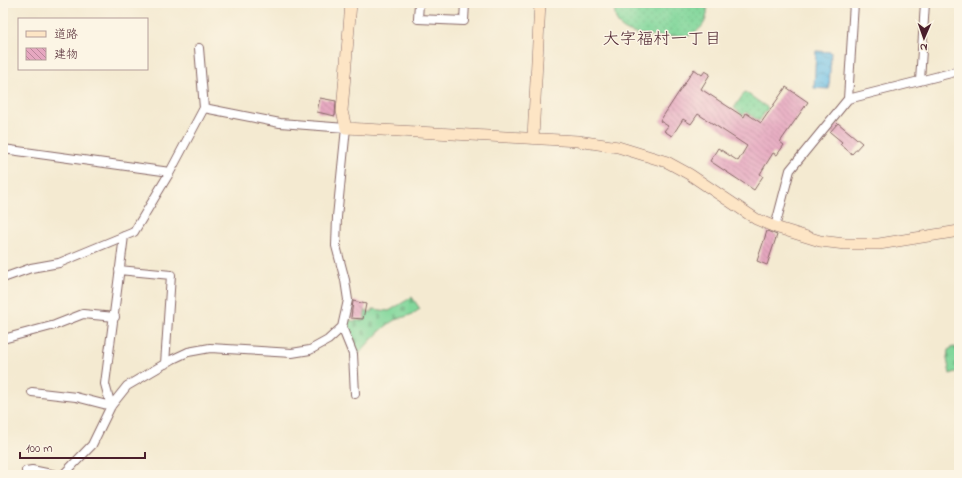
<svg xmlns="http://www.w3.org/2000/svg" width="962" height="478" font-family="'Indie Flower','Klee One',sans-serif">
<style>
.grass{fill:url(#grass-dots);stroke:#667b63}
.cemetery{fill:url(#cemetery-stones);stroke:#667b63}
.water{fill:url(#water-waves);stroke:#5a708a}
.building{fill:url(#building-back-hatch)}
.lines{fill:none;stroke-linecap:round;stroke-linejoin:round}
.street-casing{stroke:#866665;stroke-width:10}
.secondary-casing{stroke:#866665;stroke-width:12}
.street{stroke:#fff;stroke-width:8}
.secondary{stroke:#fde5c5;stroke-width:11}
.labels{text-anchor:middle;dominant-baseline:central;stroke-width:3;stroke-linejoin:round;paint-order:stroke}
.neighbourhood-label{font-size:17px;fill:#4a1f2b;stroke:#fcf5e5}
</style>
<defs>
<pattern id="grass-dots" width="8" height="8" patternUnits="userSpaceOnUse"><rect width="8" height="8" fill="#82d79b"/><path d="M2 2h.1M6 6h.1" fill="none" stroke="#72b886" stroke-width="1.8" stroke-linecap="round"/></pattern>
<pattern id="cemetery-stones" width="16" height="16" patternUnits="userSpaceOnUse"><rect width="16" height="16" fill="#82d79b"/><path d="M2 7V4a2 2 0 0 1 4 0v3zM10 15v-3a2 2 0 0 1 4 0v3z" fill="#72b886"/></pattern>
<pattern id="water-waves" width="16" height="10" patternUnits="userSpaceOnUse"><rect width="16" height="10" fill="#6bc0e8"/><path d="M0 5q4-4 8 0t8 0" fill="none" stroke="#5a9bbc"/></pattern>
<pattern id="building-back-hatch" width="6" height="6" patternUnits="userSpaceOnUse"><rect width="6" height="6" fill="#e6a7c0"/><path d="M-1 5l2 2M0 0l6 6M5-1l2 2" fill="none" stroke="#bc879c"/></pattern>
</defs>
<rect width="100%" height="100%" fill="#fcf5e5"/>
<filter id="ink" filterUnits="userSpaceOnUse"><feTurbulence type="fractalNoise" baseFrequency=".025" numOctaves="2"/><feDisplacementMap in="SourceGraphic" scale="8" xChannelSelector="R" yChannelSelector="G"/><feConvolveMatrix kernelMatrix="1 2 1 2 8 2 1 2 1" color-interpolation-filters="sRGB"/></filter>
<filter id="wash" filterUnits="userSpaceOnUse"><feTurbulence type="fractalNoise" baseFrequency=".012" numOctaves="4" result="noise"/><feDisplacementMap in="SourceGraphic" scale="16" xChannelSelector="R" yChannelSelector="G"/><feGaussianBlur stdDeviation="0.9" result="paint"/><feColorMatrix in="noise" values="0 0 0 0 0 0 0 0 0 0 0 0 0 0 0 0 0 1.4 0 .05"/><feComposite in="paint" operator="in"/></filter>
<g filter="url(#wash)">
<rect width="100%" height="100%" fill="#f4ead1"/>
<!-- grass -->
<path class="grass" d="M 615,3 L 707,3 C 709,19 703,31 687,36 C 661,35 608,44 615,3 Z
M 745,92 L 768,108 L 759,121 L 746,112 L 743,115 L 734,108 Z"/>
<!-- cemetery -->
<path class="cemetery" d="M 412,297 L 420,309 C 410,316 408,316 397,319 C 386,323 363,348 356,358 L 344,327 L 348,318 L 352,321 L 365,320 L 365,311 L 372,312 L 373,309 L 389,311 Z
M 953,347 L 959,348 L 959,371 L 950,374 L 947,359 L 948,350 Z"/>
<!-- water -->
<path class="water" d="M 816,51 L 831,52 L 829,89 L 814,88 Z"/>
<g id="blocks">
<!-- building -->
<path class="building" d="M 694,69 L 702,75 L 705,71 L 710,74 L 701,89 L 744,117 L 746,113 L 761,123 L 786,87 L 808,102 L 780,142 L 784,145 L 777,155 L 773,153 L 760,174 L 763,176 L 754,190 L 710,161 L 718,148 L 738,161 L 747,146 L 698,114 L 691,124 L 683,119 L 672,136 L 664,131 L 668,126 L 660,121 Z
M 320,98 L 336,101 L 335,116 L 317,112 Z
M 838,123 L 862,143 L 852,154 L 840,144 L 842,142 L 830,132 Z
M 767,231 L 777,235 L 767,265 L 757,261 Z
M 353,301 L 366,304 L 363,319 L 351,318 Z"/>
</g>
</g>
<g filter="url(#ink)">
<use href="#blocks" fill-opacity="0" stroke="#866665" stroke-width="1"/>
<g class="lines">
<defs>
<path id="street" d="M 419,3 L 418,19 L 464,21 L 465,3
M 920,81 L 925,3
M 848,99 L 959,71
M 204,108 L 280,123 L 346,128 L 337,217 L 336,246 L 345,280 L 348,300 L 342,327 L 353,354 L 355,394
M 3,149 L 170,172
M 775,227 L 790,170 L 848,99 L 854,3
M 119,270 L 171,275 L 165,364
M 3,278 L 31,268 L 59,263 L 134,232 L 170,172 L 204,108 L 199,48
M 3,339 L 55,325 L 83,314 L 115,317
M 32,392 L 76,397 L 111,406
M 111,406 L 105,384 L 124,236
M 26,471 L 32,470 L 56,475
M 63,475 L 92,445 L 111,406 L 127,386 L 173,359 L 188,352 L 210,348 L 292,353 L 310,350 L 328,340 L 342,327"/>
<path id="secondary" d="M 351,3 L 342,111 L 346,128 L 578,141 L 618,147 L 667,162 L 689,174 L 756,219 L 775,227 L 820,241 L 845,244 L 879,244 L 959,231
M 533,138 L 540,3"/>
</defs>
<!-- street casing -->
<use href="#street" class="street-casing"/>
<!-- secondary casing -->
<use href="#secondary" class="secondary-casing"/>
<!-- street -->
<use href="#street" class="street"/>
<!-- secondary -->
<use href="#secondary" class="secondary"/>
</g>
</g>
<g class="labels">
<!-- neighbourhood labels -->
<g class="neighbourhood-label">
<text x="662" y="39">大字福村一丁目</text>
</g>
</g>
<!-- margin -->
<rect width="962" height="478" fill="none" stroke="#fcf5e5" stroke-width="16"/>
<!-- legend -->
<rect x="18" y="18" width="130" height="52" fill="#fcf5e5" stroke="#b59f9b"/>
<rect x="26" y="31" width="20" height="6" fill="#fde5c5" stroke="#b59f9b"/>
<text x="54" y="38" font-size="12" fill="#4a1f2b">道路</text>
<rect x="26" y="48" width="20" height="12" fill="url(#building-back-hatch)" stroke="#b59f9b"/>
<text x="54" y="58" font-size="12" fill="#4a1f2b">建物</text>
<!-- north arrow -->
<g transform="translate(924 38) rotate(182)" stroke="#fcf5e5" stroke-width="3" paint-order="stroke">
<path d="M0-3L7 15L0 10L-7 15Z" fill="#4a1f2b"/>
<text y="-6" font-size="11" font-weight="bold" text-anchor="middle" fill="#4a1f2b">N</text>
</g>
<!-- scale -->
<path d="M20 452v6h125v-6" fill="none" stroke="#4a1f2b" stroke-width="2"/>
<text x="26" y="452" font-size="12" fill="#4a1f2b" stroke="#fcf5e5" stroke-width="3" paint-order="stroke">100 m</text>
</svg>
